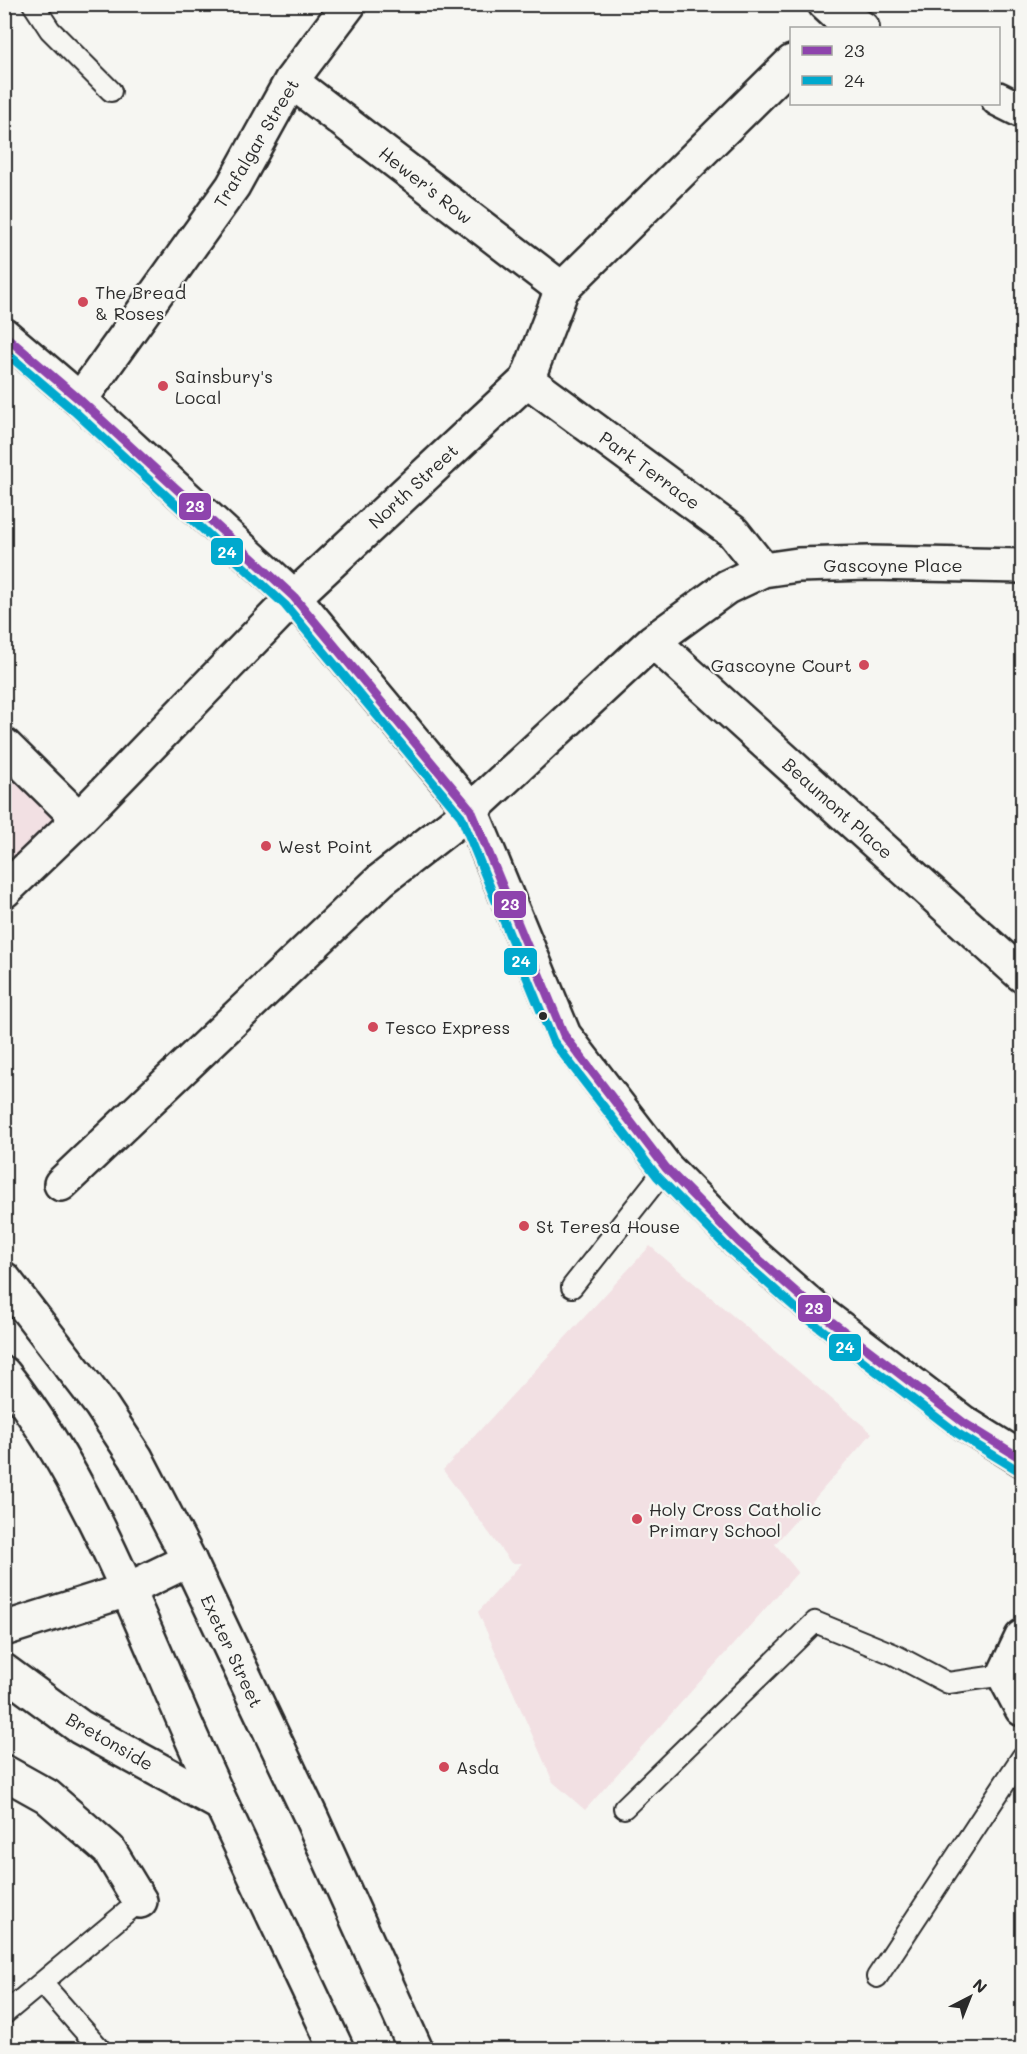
<svg xmlns="http://www.w3.org/2000/svg" width="1027" height="2054" font-family="Mali,sans-serif">
<style>
.built{fill:#f2e0e3}
.lines{fill:none;stroke-linecap:round;stroke-linejoin:round}
.service-casing{stroke:#2b2b2b;stroke-width:24}
.minor-casing{stroke:#2b2b2b;stroke-width:38}
.secondary-casing{stroke:#2b2b2b;stroke-width:38}
.primary-casing{stroke:#2b2b2b;stroke-width:38}
.service{stroke:#f6f6f2;stroke-width:20}
.minor{stroke:#f6f6f2;stroke-width:33}
.secondary{stroke:#f6f6f2;stroke-width:33}
.primary{stroke:#f6f6f2;stroke-width:33}
.bus-1-casing{stroke:#f6f6f2;stroke-width:14}
.bus-2-casing{stroke:#f6f6f2;stroke-width:14}
.bus-1{stroke:#8e44ad;stroke-width:9}
.bus-2{stroke:#00a9ce;stroke-width:9}
.poi-dot{fill:#d1495b;stroke:#f6f6f2;stroke-width:2}
.bus-dot{fill:#2b2b2b;stroke:#f6f6f2;stroke-width:2}
.labels{text-anchor:middle;dominant-baseline:central;stroke-width:4.5;stroke-linejoin:round;paint-order:stroke}
.street-label{font-size:18px;fill:#2b2b2b;stroke:#f6f6f2}
.poi-label{font-size:18px;fill:#2b2b2b;stroke:#f6f6f2;text-anchor:start}
.line-badge{stroke:#f6f6f2;stroke-width:2}
.badge-label{font-size:16px;text-anchor:middle;font-weight:bold;fill:#fff}
</style>
<rect width="100%" height="100%" fill="#f6f6f2"/>
<filter id="ink" filterUnits="userSpaceOnUse"><feTurbulence type="fractalNoise" baseFrequency=".0167" numOctaves="2"/><feDisplacementMap in="SourceGraphic" scale="12" xChannelSelector="R" yChannelSelector="G"/><feConvolveMatrix kernelMatrix="1 2 1 2 8 2 1 2 1" color-interpolation-filters="sRGB"/></filter>
<g filter="url(#ink)">
<!-- built -->
<path class="built" d="M 4,760 L 65,817 L 4,876 Z
M 650,1246 L 872,1433 L 775,1544 L 798,1572 L 585,1810 L 553,1782 L 478,1612 L 522,1563 L 511,1563 L 443,1470 Z"/>
<g class="lines">
<defs>
<path id="service" d="M 33,4 L 50,30 L 111,91
M 572,1287 L 666,1168
M 624,1808 L 815,1622 L 893,1654 L 948,1683 L 1004,1675
M 877,1977 L 1022,1757
M 42,1983 L 101,2050
M 4,2014 L 140,1901"/>
<path id="minor" d="M 825,4 L 838,16 L 862,28
M 291,81 L 562,289
M 998,99 L 1022,111
M 4,335 L 80,400 L 294,597 L 471,810 L 564,1035 L 666,1168 L 739,1242 L 815,1309 L 964,1423 L 1022,1459
M 527,380 L 733,532 L 763,570
M 80,400 L 233,186 L 291,81 L 349,4
M 653,641 L 1022,975
M 4,745 L 79,819
M 4,891 L 79,819 L 294,597 L 527,380 L 562,289 L 792,62
M 61,1184 L 381,880 L 471,810 L 653,641 L 727,587 L 763,570 L 798,565 L 869,563 L 1022,566
M 1022,1637 L 1004,1675 L 1022,1709
M 4,1772 L 47,1796 L 109,1850 L 140,1901"/>
<path id="secondary" d="M 4,1629 L 127,1590 L 189,1560
M 4,1671 L 80,1727 L 221,1804"/>
<path id="primary" d="M 4,1279 L 101,1405 L 136,1458 L 189,1560 L 311,1817 L 416,2050
M 4,1374 C 85,1475 137,1613 189,1732 C 236,1839 288,1944 337,2050"/>
</defs>
<!-- service casing -->
<use href="#service" class="service-casing"/>
<!-- minor casing -->
<use href="#minor" class="minor-casing"/>
<!-- secondary casing -->
<use href="#secondary" class="secondary-casing"/>
<!-- primary casing -->
<use href="#primary" class="primary-casing"/>
<!-- service -->
<use href="#service" class="service"/>
<!-- minor -->
<use href="#minor" class="minor"/>
<!-- secondary -->
<use href="#secondary" class="secondary"/>
<!-- primary -->
<use href="#primary" class="primary"/>
<defs>
<path id="bus-1" d="M 4,335 L 80,400 L 294,597 L 471,810 L 564,1035 L 666,1168 L 739,1242 L 815,1309 L 964,1423 L 1022,1459"/>
<path id="bus-2" d="M 4,351 L 72,409 L 285,605 L 461,816 L 553,1041 L 657,1176 L 730,1250 L 808,1319 L 957,1433 L 1016,1469"/>
</defs>
<!-- bus-1 casing -->
<use href="#bus-1" class="bus-1-casing"/>
<!-- bus-2 casing -->
<use href="#bus-2" class="bus-2-casing"/>
<!-- bus-1 -->
<use href="#bus-1" class="bus-1"/>
<!-- bus-2 -->
<use href="#bus-2" class="bus-2"/>
</g>
</g>
<!-- markers -->
<g class="poi-dot">
<circle cx="83" cy="302" r="6"/>
<circle cx="163" cy="386" r="6"/>
<circle cx="864" cy="665" r="6"/>
<circle cx="266" cy="846" r="6"/>
<circle cx="373" cy="1027" r="6"/>
<circle cx="524" cy="1226" r="6"/>
<circle cx="637" cy="1519" r="6"/>
<circle cx="444" cy="1767" r="6"/>
</g>
<circle class="bus-dot" cx="543" cy="1016" r="5"/>
<g class="labels">
<!-- street labels -->
<g class="street-label">
<text transform="translate(256 143) rotate(-59)">Trafalgar Street</text>
<text transform="translate(426 185) rotate(38)">Hewer's Row</text>
<text transform="translate(650 470) rotate(36)">Park Terrace</text>
<text transform="translate(413 486) rotate(-43)">North Street</text>
<text x="893" y="565">Gascoyne Place</text>
<text transform="translate(838 808) rotate(42)">Beaumont Place</text>
<text transform="translate(232 1651) rotate(65)">Exeter Street</text>
<text transform="translate(110 1741) rotate(30)">Bretonside</text>
</g>
<!-- poi labels -->
<g class="poi-label">
<text x="95" y="292">The Bread<tspan x="95" dy="21">&amp; Roses</tspan></text>
<text x="175" y="376">Sainsbury's<tspan x="175" dy="21">Local</tspan></text>
<text x="852" y="665" text-anchor="end">Gascoyne Court</text>
<text x="278" y="846">West Point</text>
<text x="385" y="1027">Tesco Express</text>
<text x="536" y="1226">St Teresa House</text>
<text x="649" y="1509">Holy Cross Catholic<tspan x="649" dy="21">Primary School</tspan></text>
<text x="456" y="1767">Asda</text>
</g>
</g>
<g class="line-badge">
<rect x="178" y="492" width="34" height="29" rx="6" fill="#8e44ad"/>
<rect x="210" y="537" width="34" height="29" rx="6" fill="#00a9ce"/>
<rect x="493" y="890" width="34" height="29" rx="6" fill="#8e44ad"/>
<rect x="503" y="947" width="35" height="29" rx="6" fill="#00a9ce"/>
<rect x="797" y="1294" width="35" height="29" rx="6" fill="#8e44ad"/>
<rect x="828" y="1333" width="34" height="29" rx="6" fill="#00a9ce"/>
</g>
<g class="badge-label">
<text x="195" y="512">23</text>
<text x="227" y="558">24</text>
<text x="510" y="910">23</text>
<text x="521" y="967">24</text>
<text x="814" y="1314">23</text>
<text x="845" y="1353">24</text>
</g>
<!-- margin -->
<rect width="1027" height="2054" fill="none" stroke="#f6f6f2" stroke-width="24"/>
<rect x="12" y="12" width="1003" height="2030" fill="none" stroke="#2b2b2b" stroke-width="2" filter="url(#ink)"/>
<!-- legend -->
<rect x="790" y="27" width="210" height="78" fill="#f6f6f2" stroke="#a5a5a2" stroke-width="1.5"/>
<rect x="802" y="46" width="30" height="9" fill="#8e44ad" stroke="#a5a5a2" stroke-width="1.5"/>
<text x="844" y="57" font-size="18" fill="#2b2b2b">23</text>
<rect x="802" y="76" width="30" height="9" fill="#00a9ce" stroke="#a5a5a2" stroke-width="1.5"/>
<text x="844" y="87" font-size="18" fill="#2b2b2b">24</text>
<!-- north arrow -->
<g transform="translate(970 1997) rotate(42)" stroke="#f6f6f2" stroke-width="4.5" paint-order="stroke">
<path d="M0-4.5L10 22L0 15L-10 22Z" fill="#2b2b2b"/>
<text y="-9" font-size="16" font-weight="bold" text-anchor="middle" fill="#2b2b2b">N</text>
</g>
</svg>
